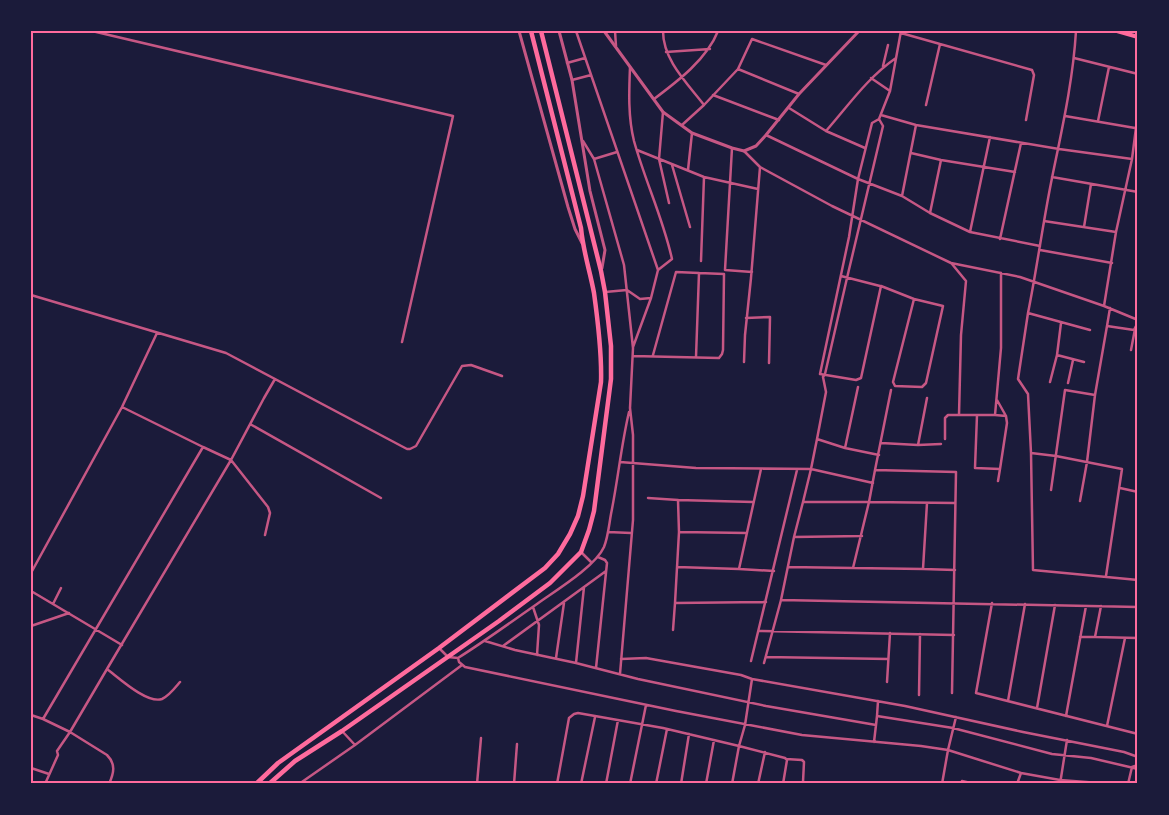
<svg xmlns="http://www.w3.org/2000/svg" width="1169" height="815" font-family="Cabin,sans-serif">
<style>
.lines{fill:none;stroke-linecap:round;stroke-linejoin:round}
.minor{stroke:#c65784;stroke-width:2.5}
.tertiary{stroke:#c65784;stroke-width:3}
.secondary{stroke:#ff6b9d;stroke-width:4}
.primary{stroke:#ff6b9d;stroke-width:4.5}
.neatline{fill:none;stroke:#ff6b9d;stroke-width:2}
</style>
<rect width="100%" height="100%" fill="#1b1b3a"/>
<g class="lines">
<!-- minor -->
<path class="minor" d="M 92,31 L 453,116 L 402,342
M 576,31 L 658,270 L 651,298 L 633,347
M 615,31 L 616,46
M 663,31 C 663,60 687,83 704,105 L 682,125
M 1076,31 C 1073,81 1062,129 1052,178 C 1043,222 1037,268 1028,313 L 1090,330
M 901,33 L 1032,70 L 1034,75 L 1026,120
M 666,52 L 710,49
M 1074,58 L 1138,74
M 567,63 L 585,58
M 883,66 L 888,45
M 630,67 C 629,92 628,117 634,141 C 645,181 663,218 672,259 L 658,270
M 738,69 L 799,94
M 871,78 L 890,91
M 572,80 L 591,75
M 713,95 L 779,120
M 654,99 C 678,81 707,59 718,31
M 704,105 L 738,69 L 752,39 L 826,65
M 926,105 L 940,44
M 789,108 L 826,131 L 865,148
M 663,112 L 659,159 L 669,203
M 881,115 L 916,125 L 1059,149 L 1132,159
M 1065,116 L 1135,128
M 1098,121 L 1109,67
M 826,131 C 848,106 868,77 896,58
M 766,135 L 858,179 L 902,196 L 930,213 L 970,232 L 1040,246
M 583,141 L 594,159 L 624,265 L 633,348 L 630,408 L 633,435 L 633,520 L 620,674
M 732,148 L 725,270 L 752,272
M 637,150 L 704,177 L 758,189
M 744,151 L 760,167 L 832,206 L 951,263 L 1020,277 L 1104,306 L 1138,320
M 911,153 L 941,160 L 1015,172
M 594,159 L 617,152
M 672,165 L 690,227
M 688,170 L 692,133
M 1052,177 L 1138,192
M 902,196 L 916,125
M 930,213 L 941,160
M 1044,221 L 1116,232
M 1084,227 L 1091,184
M 970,232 L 990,137
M 1000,239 L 1021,143
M 1040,250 L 1112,263
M 701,261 L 704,177
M 952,264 L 966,281 L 961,335 L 959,415
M 841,276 L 880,286
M 605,292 L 627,290 L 640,299 L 651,298
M 31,295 L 226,353 L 407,449 L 410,449 L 416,446 L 462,366 L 471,365 L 502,376
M 914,299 L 943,306 L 926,383 L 922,387 L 895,386 L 893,382 Z
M 1104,306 L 1116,232 L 1132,159 L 1138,112
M 1110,308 L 1107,326 L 1134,330 L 1138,322
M 1028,313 L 1018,379 L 1028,394 L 1031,453 L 1033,570 L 1138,580
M 746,318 L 770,317 L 769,363
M 1061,323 L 1057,355 L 1084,362
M 1131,350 L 1135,329
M 653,355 L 676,272 L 699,273
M 633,356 L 719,358 L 722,354 L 723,350 L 724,274 L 699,273 L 696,357
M 744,362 L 745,335 L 751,278 L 760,167
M 820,374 L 849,237 L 858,179 L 872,123 L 879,119 L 890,91 L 901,31
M 820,374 L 856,380 L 861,378 L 881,286 L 914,299
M 823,377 L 825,374 L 847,278 L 883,126 L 879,119
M 1050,382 L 1057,355
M 1068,383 L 1073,360
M 891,390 L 875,470 L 956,472 L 952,693
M 997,400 L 1006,416
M 122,407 L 203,447 L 231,460 L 268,507 L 270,513 L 265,535
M 977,415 L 975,468 L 1000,469 L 1007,423 L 1006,416 L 995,415 L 1001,348 L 1001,273
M 250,424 L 381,498
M 817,439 L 826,392 L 823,377
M 945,439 L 945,418 L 948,415 L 995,415
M 881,443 L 918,445 L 941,444
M 918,445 L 927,398
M 845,448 L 858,387
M 1031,453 L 1056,456 L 1122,469 L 1106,576
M 620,462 L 696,468 L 811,469 L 803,502
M 761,469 L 739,569 L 774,571
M 875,470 L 869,502 L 955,503
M 998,481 L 1000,469
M 873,483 L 811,469 L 817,439 L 845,448 L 879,455
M 1120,488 L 1138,492
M 1051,490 L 1065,390 L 1095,395 L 1107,326
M 648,498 L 678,500
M 1080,501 L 1087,462 L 1095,395
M 927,503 L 923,569 L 955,570
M 608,532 L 631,533
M 679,532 L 678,500 L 753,502
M 747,533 L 679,532 L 675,603 L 766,602
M 862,536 L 794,537 L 803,502 L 869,502 L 853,568 L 923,569
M 794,537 L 781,600 L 1138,607
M 582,553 L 591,562
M 677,567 L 739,569
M 788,567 L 853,568
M 31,573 L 122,407 L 157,333
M 31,591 L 122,645
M 992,603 L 976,693 L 1138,734
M 53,604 L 61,588
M 533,607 L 539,625 L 537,655
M 31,626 L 69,613
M 673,630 L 675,603
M 759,631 L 954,635
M 1080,637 L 1095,637 L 1101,606
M 1095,637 L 1138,638
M 485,641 L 515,650 L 576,663 L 638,679 L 766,706 L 876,725 L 877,716 L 953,728 L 1052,754 L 1091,758 L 1138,769
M 503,646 L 606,571
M 439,648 L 448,657 L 458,658 L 459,662 L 465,667 L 676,711 L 802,735 L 921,746 L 948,750 L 1021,773 L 1060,780 L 1112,784
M 766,657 L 888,659
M 458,658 C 485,641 511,622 537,604 C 555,591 595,567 604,547 C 608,537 609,525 611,514 C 618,480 621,446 629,412
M 556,658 L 564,603
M 621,659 L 646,658 L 741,675 L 752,679
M 751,661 L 797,470
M 576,663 L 584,587
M 764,663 L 781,600
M 596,668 L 607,563 L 605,560 L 598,557
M 107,669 L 70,732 L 43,719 L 203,447
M 180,682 C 175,688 169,696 162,699 C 147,704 119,678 107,669 L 231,460 L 264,398 L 275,379
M 887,682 L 890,633
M 919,695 L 920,634
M 1008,701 L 1025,604
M 1037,708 L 1055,605
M 31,715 L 43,719
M 877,716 L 878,701
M 1066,716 L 1086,606
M 1107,726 L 1125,638
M 342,731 L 355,745
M 874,742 L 876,725
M 786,759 L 802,760 L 804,762 L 803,782
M 31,768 L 49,774
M 45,784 L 58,755 L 57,751 L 70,732 L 107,755 C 116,764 114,773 109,784
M 299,784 L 355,745 L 462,665
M 477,784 L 481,738
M 514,784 L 517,744
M 557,784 L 569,718 L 574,714 L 578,713 L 663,728 L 739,746 L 732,784
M 581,784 L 595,717
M 606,784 L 618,720
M 630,784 L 646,705
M 656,784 L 667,729
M 681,784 L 689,734
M 706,784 L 714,740
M 758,784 L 765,752
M 783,784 L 787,760 L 785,758 L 739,746 L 745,725 L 752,679 L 905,706 L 1023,732 L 1124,752 L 1138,757
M 942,784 L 948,750 L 956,717
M 961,784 L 962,781 L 975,784
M 1017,784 L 1021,773
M 1060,784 L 1067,740
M 1128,784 L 1132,767 L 1138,765"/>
<!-- tertiary -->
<path class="tertiary" d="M 519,31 L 568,207 L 575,229 L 582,243
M 559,31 L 572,80 L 590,191 L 605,250 L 602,268
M 604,31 L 663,112 L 692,133 L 732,148 L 744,151 L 756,146 L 766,135 L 799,94 L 859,31"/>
<!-- secondary -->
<path class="secondary" d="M 1117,31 L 1138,37"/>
<!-- primary -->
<path class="primary" d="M 256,784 L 278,763 L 439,648 L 545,568 L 558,554 L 570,534 L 578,516 L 583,496 L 601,382 C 602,353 598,322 594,293 C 590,271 583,251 581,228 L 531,31
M 269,784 L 295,761 L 342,731 L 499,621 L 550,583 L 581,552 L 589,530 L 594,511 L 611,379 L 611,346 L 605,292 L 601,271 L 541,31"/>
</g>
<!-- border -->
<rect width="1169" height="815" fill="none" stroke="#1b1b3a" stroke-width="65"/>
<rect x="32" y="32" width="1104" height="750" class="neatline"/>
</svg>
